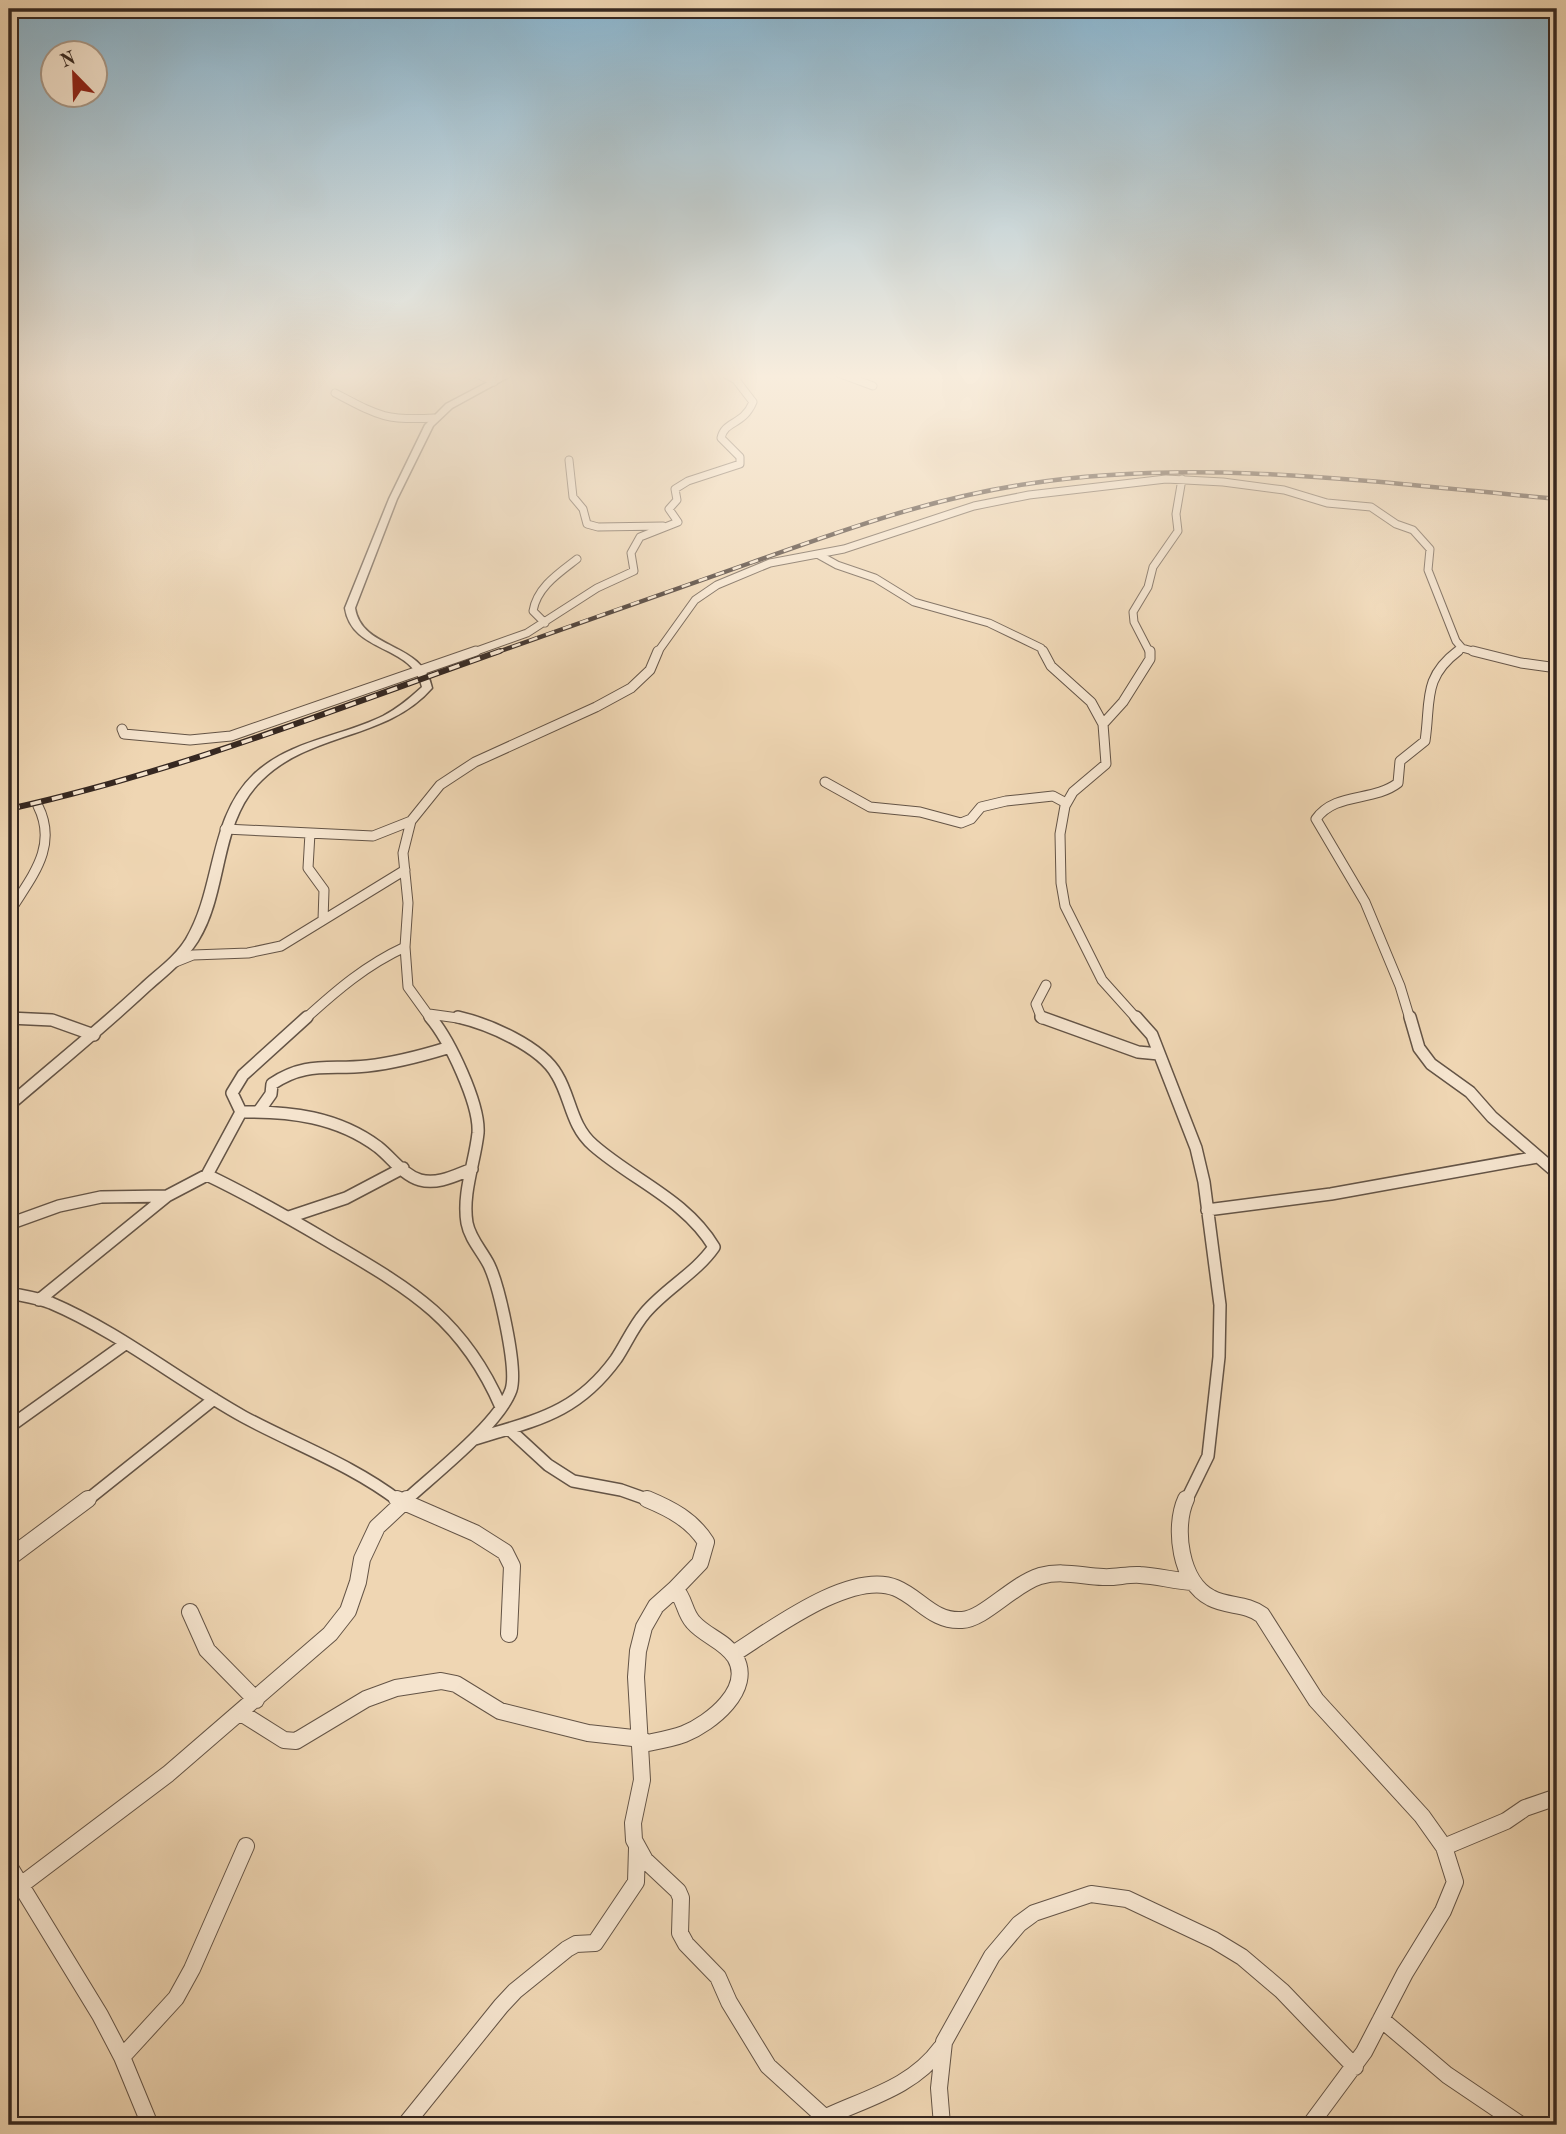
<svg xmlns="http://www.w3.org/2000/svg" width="1566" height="2134" font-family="'Old Standard TT',serif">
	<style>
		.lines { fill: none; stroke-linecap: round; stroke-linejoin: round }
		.minor-far3-casing { stroke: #645446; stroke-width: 9 }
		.minor-far2-casing { stroke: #645446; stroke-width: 11 }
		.minor-far1-casing { stroke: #645446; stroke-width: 14 }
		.minor-casing { stroke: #645446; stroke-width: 18 }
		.tertiary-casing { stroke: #645446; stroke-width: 3 }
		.minor-far3 { stroke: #f5e4ce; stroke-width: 7 }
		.minor-far2 { stroke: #f5e4ce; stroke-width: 9 }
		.minor-far1 { stroke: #f5e4ce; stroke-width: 11 }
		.minor { stroke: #f5e4ce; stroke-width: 16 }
		.tertiary { fill: #f5e4ce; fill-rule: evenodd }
		.rail-far1-casing { stroke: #362821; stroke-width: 4.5 }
		.rail-casing { stroke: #362821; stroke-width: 6 }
		.rail-far1 { stroke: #f5e4ce; stroke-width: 2.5; stroke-dasharray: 9; stroke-linecap: butt }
		.rail { stroke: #f5e4ce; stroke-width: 3.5; stroke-dasharray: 11; stroke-linecap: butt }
	</style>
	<rect width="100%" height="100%" fill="#efd6b3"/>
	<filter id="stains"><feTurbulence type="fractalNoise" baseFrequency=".00286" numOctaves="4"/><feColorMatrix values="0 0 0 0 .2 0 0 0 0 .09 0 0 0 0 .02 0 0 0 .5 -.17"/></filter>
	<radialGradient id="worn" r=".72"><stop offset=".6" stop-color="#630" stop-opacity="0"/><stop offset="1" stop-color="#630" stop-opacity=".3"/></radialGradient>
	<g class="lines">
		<defs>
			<path id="minor-far3" d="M475,373L494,382
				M838,373L873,386
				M335,393C377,415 385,421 434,418
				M569,460L573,497L583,509L587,524L598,527L663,526
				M819,555L837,565L875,578L914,602L989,623L1041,648L1044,653
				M545,623L533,611C537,587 559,573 577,559
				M471,653L527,633L597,588L634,571L631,553L640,537L678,522L669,509L677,500L675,489L688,481L740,464V457L721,438C725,420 743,426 753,402L736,380L723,373
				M657,653L695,600L717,585L770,563L844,549L974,506L1029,495L1166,479L1223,482L1284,490L1327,503L1371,507L1396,524L1413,530L1430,549L1428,570L1456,641L1462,648
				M1150,653L1134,622L1133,612L1148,587L1153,567L1178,531L1176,514L1182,479
				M1456,653L1462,648L1480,653"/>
			<path id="minor-far2" d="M1043,651L1051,666L1091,702L1103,724
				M1473,651L1521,663L1557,668
				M122,729L124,734L190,740L231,736L476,651
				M825,782L870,807L920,812L961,823L971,819L981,807L1006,801L1053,796L1066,803
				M225,829L373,836L411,821
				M310,833L308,868L324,890L323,920
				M9,913C30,878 59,848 38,806
				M173,963L193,955L248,953L281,946L405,870
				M429,1014L465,1019
				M9,1018L38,1019
				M305,1019C337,990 366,965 405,947
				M431,1019L408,987L405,947L408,903L403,853L411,821L440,785L475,762L596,707L631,688L650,670L658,651
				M1042,1019L1036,1004L1046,985
				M1137,1019L1102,980L1065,906L1061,883L1060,834L1065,806L1073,792L1106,764L1103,724L1123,702L1150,659V651
				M1410,1019L1400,986L1365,902L1316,819C1335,792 1373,802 1398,783L1400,761L1425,741C1431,702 1422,678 1458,651"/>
			<path id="minor-far1" d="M458,1017C488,1024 541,1046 557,1075C571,1098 571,1126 593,1145C634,1181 685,1199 714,1247C696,1273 665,1289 645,1313C633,1327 626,1344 616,1359C576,1414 536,1420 475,1439
				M1041,1017L1138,1052L1159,1054
				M1136,1017L1152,1035L1196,1148L1204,1182L1220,1305L1219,1357L1208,1456L1186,1501
				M1410,1017L1419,1048L1431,1064L1470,1092L1492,1117L1557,1173
				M9,1018L52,1020L94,1035
				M259,1111L271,1094L272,1084C306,1061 329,1070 367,1066C394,1063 421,1056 447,1048
				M241,1112C290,1111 338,1117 378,1147C392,1158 403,1175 420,1180C438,1185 456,1175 472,1169
				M207,1175C249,1195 289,1218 328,1241C408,1288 462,1317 501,1407
				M1207,1210L1331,1194L1537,1157
				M289,1217L346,1198L403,1168
				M9,1224L59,1206L101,1197L167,1196
				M9,1293C23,1296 38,1298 51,1303C119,1332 179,1381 244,1417C296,1445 352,1465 399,1501
				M39,1300L167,1196L207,1175L241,1112L232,1093L243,1075L307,1017
				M9,1427L125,1344
				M510,1430L548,1465L573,1481L621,1490L652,1501
				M86,1501L214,1399
				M405,1501C433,1475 499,1424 511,1390C518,1369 499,1286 489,1265C482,1251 470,1239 467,1223C462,1193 475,1162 478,1133C480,1104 449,1039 430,1017"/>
			<path id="minor" d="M397,1499L475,1533L505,1552L512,1566L509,1634
				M1186,1499C1173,1527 1180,1583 1211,1598C1228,1607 1246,1603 1262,1615L1316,1700L1422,1816L1444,1847L1455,1882L1443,1911L1405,1973L1364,2052L1310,2125
				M9,1558L88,1499
				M675,1589L656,1606L644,1627L638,1651L636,1677L642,1780L633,1823L634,1840L645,1860L678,1891L681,1898L680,1933L686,1944L718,1977L729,2002L768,2066L833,2125
				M190,1612L207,1650L256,1700
				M733,1654C770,1631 851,1569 896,1588C920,1598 933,1622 962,1620C984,1619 1012,1585 1040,1576C1062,1570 1081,1576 1103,1577C1115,1578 1128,1574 1140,1575C1158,1576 1175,1581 1193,1582
				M241,1713L284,1740L296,1741L366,1699L396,1688L441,1681L456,1684L500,1711L588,1733L642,1739
				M642,1744C656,1741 671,1739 684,1734C711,1723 754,1689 735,1657C725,1641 705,1636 693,1622C684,1612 685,1599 675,1589L700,1563L706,1542C692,1520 671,1509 647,1499
				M1444,1847L1506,1821L1525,1808L1557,1797
				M9,1866L100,2015L122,2057L150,2125
				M21,1885L168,1774L330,1634L348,1611L358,1582L362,1559L377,1527L407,1499
				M1381,2019L1447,2075L1521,2125
				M122,2057L176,1998L192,1969L246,1846
				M405,2125L501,2006L515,1991L567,1949L576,1944L595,1943L636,1882L637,1848
				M810,2125C856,2100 909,2092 941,2048
				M942,2125L939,2088L944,2042L992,1956L1019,1924L1034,1913L1091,1894L1127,1899L1214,1940L1242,1957L1282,1991L1355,2067"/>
			<path id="tertiary" d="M505,373H516L452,408L433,426L397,499L355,608C362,651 423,641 432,688C387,740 310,732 262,780C218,822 229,891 198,941C186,960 167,975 150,990C106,1031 60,1069 14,1108L9,1110V1098C53,1060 99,1023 141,984C156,970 175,957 186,939C217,887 208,818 254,774C291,740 340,737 383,716C398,708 410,698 422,687C413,644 352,654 345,608L389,499L425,425L446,404Z"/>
		</defs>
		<!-- minor-far3 casing -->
		<use href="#minor-far3" class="minor-far3-casing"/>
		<!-- minor-far2 casing -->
		<use href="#minor-far2" class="minor-far2-casing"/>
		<!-- minor-far1 casing -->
		<use href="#minor-far1" class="minor-far1-casing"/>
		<!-- minor casing -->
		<use href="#minor" class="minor-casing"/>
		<!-- tertiary casing -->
		<use href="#tertiary" class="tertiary-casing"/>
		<!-- minor-far3 -->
		<use href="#minor-far3" class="minor-far3"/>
		<!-- minor-far2 -->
		<use href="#minor-far2" class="minor-far2"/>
		<!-- minor-far1 -->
		<use href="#minor-far1" class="minor-far1"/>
		<!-- minor -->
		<use href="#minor" class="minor"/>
		<!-- tertiary -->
		<use href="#tertiary" class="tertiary"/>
		<defs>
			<path id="rail-far1" d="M495,653C581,622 667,592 753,562C843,530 932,498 1027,484C1201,457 1383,483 1557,499"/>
			<path id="rail" d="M9,809C177,772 338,708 500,651"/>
		</defs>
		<!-- rail-far1 casing -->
		<use href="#rail-far1" class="rail-far1-casing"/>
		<!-- rail casing -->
		<use href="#rail" class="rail-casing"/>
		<!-- rail-far1 -->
		<use href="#rail-far1" class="rail-far1"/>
		<!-- rail -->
		<use href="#rail" class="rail"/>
	</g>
	<!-- sky -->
	<linearGradient id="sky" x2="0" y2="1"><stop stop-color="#89b6d1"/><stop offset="0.56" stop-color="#f8eddd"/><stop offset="1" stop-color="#f8eddd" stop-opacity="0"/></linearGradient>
	<rect width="1566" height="672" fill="url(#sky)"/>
	<!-- margin -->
	<rect width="1566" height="2134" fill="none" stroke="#efd6b3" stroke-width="35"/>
	<rect x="10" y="10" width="1545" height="2113" fill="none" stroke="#362821" stroke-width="3.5"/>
	<rect x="18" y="18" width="1531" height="2099" fill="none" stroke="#362821" stroke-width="2"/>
	<!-- north arrow -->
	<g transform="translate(74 74) rotate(337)"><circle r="33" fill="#f5e4ce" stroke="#a99989" stroke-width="2"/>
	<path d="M0-5L12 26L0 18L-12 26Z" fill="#8f2418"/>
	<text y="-10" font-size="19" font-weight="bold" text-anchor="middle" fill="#362821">N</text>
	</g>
	<rect width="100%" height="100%" filter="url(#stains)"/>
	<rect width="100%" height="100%" fill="url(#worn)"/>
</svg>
